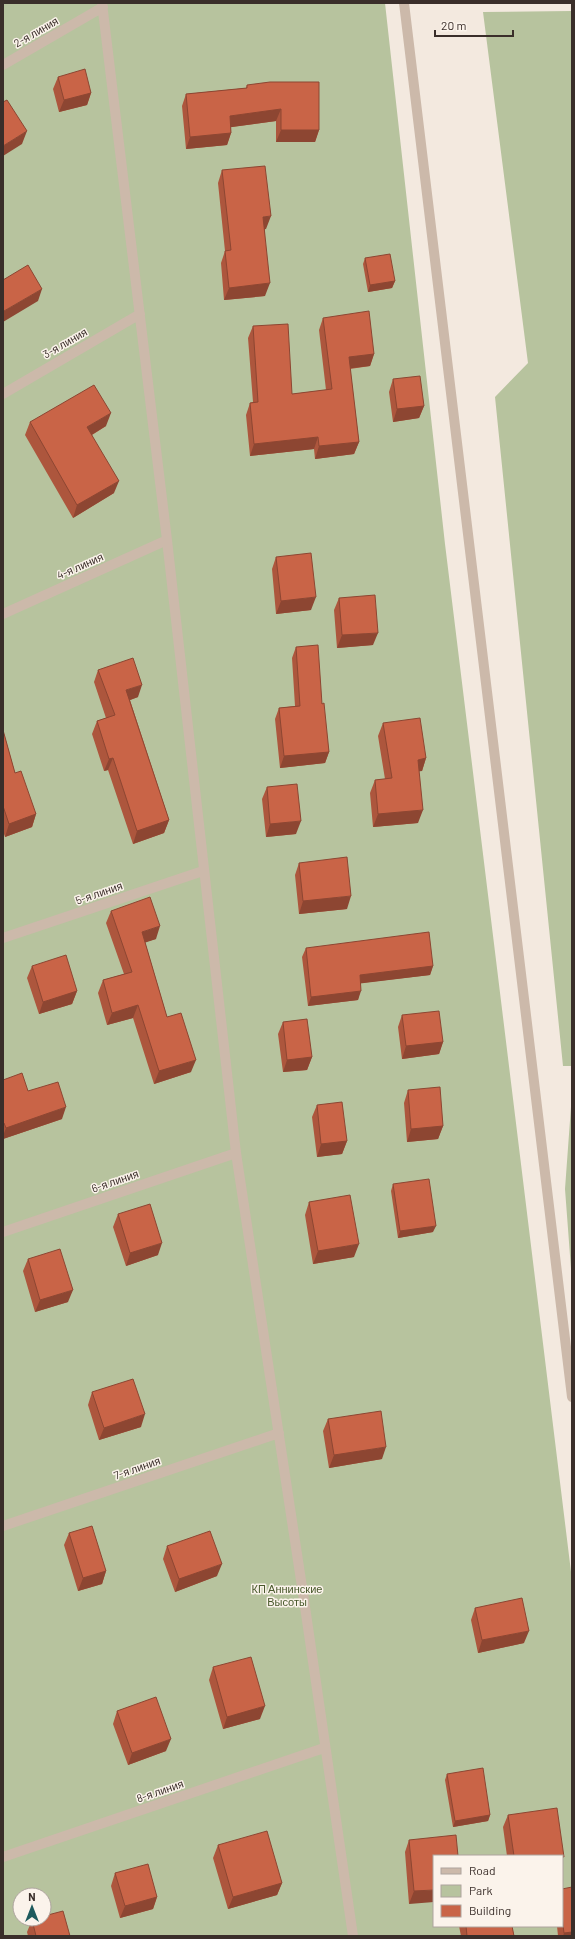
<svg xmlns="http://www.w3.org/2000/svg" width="575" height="1939" font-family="Barlow,sans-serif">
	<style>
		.green { fill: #b7c39e; fill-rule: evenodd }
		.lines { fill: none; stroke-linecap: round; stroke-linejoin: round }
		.minor { stroke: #ccb9aa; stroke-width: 10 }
		.wall { fill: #ad563d }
		.shaded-wall { fill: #8d4632 }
		.building { fill: #c96447; stroke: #8d4632 }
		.labels { text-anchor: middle; stroke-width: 3; stroke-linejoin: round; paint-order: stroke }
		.street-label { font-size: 11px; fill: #3a2e2a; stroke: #fbf3eb }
		.park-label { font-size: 11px; fill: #49592c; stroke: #fbf3eb }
	</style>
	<rect width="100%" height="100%" fill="#f3e9df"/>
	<!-- green -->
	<path class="green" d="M3,3H385L445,544L572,1580V1936H3ZM434,1856H562V1926H434ZM20,1895H44V1919H20Z
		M572,11V1066H563L495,397L528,363L483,12Z
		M572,1093V1282L565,1189Z"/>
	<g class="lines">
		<!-- minor -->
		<path class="minor" d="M102,3L167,540L236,1153L304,1600L353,1936
			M404,3L572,1397
			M3,65L103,7
			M3,394L140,314
			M3,614L167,540
			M3,938L203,871
			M3,1232L236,1153
			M3,1526L279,1433
			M3,1857L324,1748"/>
	</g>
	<!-- wall -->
	<path class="wall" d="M58,77L91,93L87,105L59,112L53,89Z
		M247,85L319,130L315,142H276V121L231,127V133L227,145L186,149L182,106L186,94L246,88Z
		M222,170L266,229H265V296L224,300L221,263L225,251L218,183Z
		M365,258L395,281L392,288L368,292L363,264Z
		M323,318L374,354L370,366L350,369L359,442L354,454L315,459L314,449L250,456L246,415L250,403L253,402L248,338L253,326L292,394L326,390L319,330Z
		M393,379L424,406L419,418L393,422L389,392Z
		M30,422L106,426L92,435L114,493L73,518L25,435Z
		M276,557L311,610L276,614L272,569Z
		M339,598L373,645L337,648L334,610Z
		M296,647L322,704L329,752L325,763L280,768L275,719L279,708L295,706L292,658Z
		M98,670L138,697L130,700L169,820L164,833L133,844L108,770L104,771L92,734L97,721L106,718L94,682Z
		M383,723L426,758L422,771H419L418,823L373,827L370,793L375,780L385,779L378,736Z
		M3,730L15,773L36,814L32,827L5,837L3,831Z
		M267,787L296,834L266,837L262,799Z
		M299,863L347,909L299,914L295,875Z
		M111,911L156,939L145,942L167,1017L191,1072L154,1084L133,1018L107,1025L98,993L103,980L124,974L106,923Z
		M306,948L433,966L430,975L361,983L358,1000L308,1006L302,957Z
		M32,966L77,991L72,1004L39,1014L27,978Z
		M402,1015L443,1042L439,1054L402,1059L398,1027Z
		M283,1022L312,1057L307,1070L283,1072L278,1034Z
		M3,1080L28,1091L62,1119L3,1139Z
		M408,1090L443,1126L438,1139L407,1142L404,1103Z
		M317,1105L347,1141L342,1154L317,1157L312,1117Z
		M393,1184L433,1232L398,1238L391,1191Z
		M309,1202L354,1257L313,1264L305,1215Z
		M118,1214L158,1255L126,1266L113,1227Z
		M28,1259L68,1302L35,1312L23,1271Z
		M92,1392L141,1427L99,1440L88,1405Z
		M328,1419L382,1459L329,1468L323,1431Z
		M69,1533L106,1571L102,1584L78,1591L64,1545Z
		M167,1546L217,1576L175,1592L163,1559Z
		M475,1608L524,1643L478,1653L471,1620Z
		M213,1667L260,1719L223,1729L209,1680Z
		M117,1711L166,1751L128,1765L113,1724Z
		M447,1774L490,1815L488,1821L453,1827L445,1780Z
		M508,1815L562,1856H507L503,1827Z
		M409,1840L458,1856L409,1904L405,1852Z
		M218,1845L282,1883L277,1895L228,1909L213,1858Z
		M115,1873L157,1897L153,1909L120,1918L111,1886Z
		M562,1889L572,1936H558L557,1926H562Z
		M32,1920L70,1936H28L27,1932Z
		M459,1926H512L514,1936H461Z"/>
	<!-- shaded-wall -->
	<path class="shaded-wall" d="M91,93L87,105L59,112L64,100Z
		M281,109L276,121L225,128L230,116Z
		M281,130H319L315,142H276Z
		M27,131L22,144L3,156V146Z
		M231,133L227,145L186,149L190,137Z
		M271,216L266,229L259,230L263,217Z
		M395,281L392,288L368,292L370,285Z
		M270,283L265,296L224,300L229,288Z
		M42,289L38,301L3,322V315L4,311Z
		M374,354L370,366L344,369L349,357Z
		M424,406L419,418L393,422L397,409Z
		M111,413L106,426L83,440L87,427Z
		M318,437L314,449L250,456L254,444Z
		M359,442L354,454L315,459L319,446Z
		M119,481L114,493L73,518L77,505Z
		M316,597L311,610L276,614L281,601Z
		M378,633L373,645L337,648L342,635Z
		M142,685L138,697L122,703L126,690Z
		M329,752L325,763L280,768L284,756Z
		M113,758L108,770L104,771L109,759Z
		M426,758L422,771L414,772L418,760Z
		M423,810L418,823L373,827L378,814Z
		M36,814L32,827L5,837L9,824Z
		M169,820L164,833L133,844L137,831Z
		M301,821L296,834L266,837L270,824Z
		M351,896L347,909L299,914L303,901Z
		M160,926L156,939L138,945L142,932Z
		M433,966L430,975L356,984L360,975Z
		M77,991L72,1004L39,1014L43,1002Z
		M361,991L358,1000L308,1006L311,997Z
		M138,1005L133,1018L107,1025L112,1013Z
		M443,1042L439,1054L402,1059L406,1046Z
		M312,1057L307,1070L283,1072L287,1060Z
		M196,1060L191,1072L154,1084L159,1071Z
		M66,1107L62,1119L3,1139V1136L6,1128Z
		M443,1126L438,1139L407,1142L411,1129Z
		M347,1141L342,1154L317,1157L321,1144Z
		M436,1226L433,1232L398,1238L400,1231Z
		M162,1243L158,1255L126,1266L130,1253Z
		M359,1244L354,1257L313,1264L318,1251Z
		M73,1290L68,1302L35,1312L40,1300Z
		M145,1414L141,1427L99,1440L104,1428Z
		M386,1447L382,1459L329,1468L334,1455Z
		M222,1564L217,1576L175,1592L179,1579Z
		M106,1571L102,1584L78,1591L83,1578Z
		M529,1631L524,1643L478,1653L482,1640Z
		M265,1706L260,1719L223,1729L227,1717Z
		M171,1739L166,1751L128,1765L132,1753Z
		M490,1815L488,1821L453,1827L455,1821Z
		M282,1883L277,1895L228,1909L233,1897Z
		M434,1890V1902L409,1904L414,1891Z
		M157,1897L153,1909L120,1918L125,1906Z
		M572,1932V1936H563L564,1933Z"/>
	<!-- building -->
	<path class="building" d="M85,69L91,93L64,100L58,77Z
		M270,82H319V130H281V109L230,116L231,133L190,137L186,94L247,88V85Z
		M7,100L27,131L3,146V102Z
		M265,166L271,216L263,217L270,283L229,288L225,251L231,250L222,170Z
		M390,254L395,281L370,285L365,258Z
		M28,265L42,289L4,311L3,309V280Z
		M369,311L374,354L349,357L359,442L319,446L318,437L254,444L250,403L258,402L253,326L288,324L292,394L332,389L323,318Z
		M420,376L424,406L397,409L393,379Z
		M94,385L111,413L87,427L119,481L77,505L30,422Z
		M311,553L316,597L281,601L276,557Z
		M375,595L378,633L342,635L339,598Z
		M318,645L322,704L324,703L329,752L284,756L279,708L300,706L296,647Z
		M133,658L142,685L126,690L169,820L137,831L113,758L109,759L97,721L115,715L98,670Z
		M420,718L426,758L418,760L423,810L378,814L375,780L392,778L383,723Z
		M3,730L15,773L21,771L36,814L9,824L3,806Z
		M297,784L301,821L270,824L267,787Z
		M347,857L351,896L303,901L299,863Z
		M150,897L160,926L142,932L167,1017L181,1013L196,1060L159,1071L138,1005L112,1013L103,980L132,972L111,911Z
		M429,932L433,966L360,975L361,991L311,997L306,948Z
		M66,955L77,991L43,1002L32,966Z
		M439,1011L443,1042L406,1046L402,1015Z
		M307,1019L312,1057L287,1060L283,1022Z
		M22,1073L28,1091L58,1082L66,1107L6,1128L4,1123H3V1080Z
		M440,1087L443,1126L411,1129L408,1090Z
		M342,1102L347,1141L321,1144L317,1105Z
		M429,1179L436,1226L400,1231L393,1184Z
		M350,1195L359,1244L318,1251L309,1202Z
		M150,1204L162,1243L130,1253L118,1214Z
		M60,1249L73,1290L40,1300L28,1259Z
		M133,1379L145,1414L104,1428L92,1392Z
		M381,1411L386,1447L334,1455L328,1419Z
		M92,1526L106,1571L83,1578L69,1533Z
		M210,1531L222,1564L179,1579L167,1546Z
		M522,1598L529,1631L482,1640L475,1608Z
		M251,1657L265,1706L227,1717L213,1667Z
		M156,1697L171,1739L132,1753L117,1711Z
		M483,1768L490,1815L455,1821L447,1774Z
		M557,1808L564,1857H562V1856H514L508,1815Z
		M267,1831L282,1883L233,1897L218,1845Z
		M456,1835L458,1856H434V1890L414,1891L409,1840Z
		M148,1864L157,1897L125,1906L115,1873Z
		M572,1887V1932L564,1933L562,1917V1889Z
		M63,1911L70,1936H36L32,1920L34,1919H44V1916Z
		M466,1926H512L514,1936H467Z"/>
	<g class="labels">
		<!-- street labels -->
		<g class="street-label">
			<text transform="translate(36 32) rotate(-30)" y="4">2-я линия</text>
			<text transform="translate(65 343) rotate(-30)" y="4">3-я линия</text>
			<text transform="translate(80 566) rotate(-24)" y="4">4-я линия</text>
			<text transform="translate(99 893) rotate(-19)" y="4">5-я линия</text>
			<text transform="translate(115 1181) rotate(-19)" y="4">6-я линия</text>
			<text transform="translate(137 1468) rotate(-19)" y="4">7-я линия</text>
			<text transform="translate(160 1791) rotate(-19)" y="4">8-я линия</text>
		</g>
		<!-- park labels -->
		<g class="park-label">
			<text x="287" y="1593">КП Аннинские<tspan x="287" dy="13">Высоты</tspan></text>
		</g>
	</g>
	<!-- border -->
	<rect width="575" height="1939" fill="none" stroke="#3a2e2a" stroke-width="8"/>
	<!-- legend -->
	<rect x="433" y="1855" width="130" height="72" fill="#fbf3eb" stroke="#aea49e"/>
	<rect x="441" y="1868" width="20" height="6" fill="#ccb9aa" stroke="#aea49e"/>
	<text x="469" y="1875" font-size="12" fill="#3a2e2a">Road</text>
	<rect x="441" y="1885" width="20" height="12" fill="#b7c39e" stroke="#aea49e"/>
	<text x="469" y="1895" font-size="12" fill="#3a2e2a">Park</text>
	<rect x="441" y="1905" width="20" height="12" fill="#c96447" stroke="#aea49e"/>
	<text x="469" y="1915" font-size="12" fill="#3a2e2a">Building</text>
	<!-- north arrow -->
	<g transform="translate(32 1907)"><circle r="19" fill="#fbf3eb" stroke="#aea49e"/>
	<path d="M0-3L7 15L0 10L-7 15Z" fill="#1e5a5d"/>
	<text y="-6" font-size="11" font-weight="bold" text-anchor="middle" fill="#3a2e2a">N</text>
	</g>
	<!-- scale -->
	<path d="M435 30v6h78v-6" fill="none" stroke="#3a2e2a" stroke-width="2"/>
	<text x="441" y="30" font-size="12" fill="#3a2e2a" stroke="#fbf3eb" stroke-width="3" paint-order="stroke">20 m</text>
</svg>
